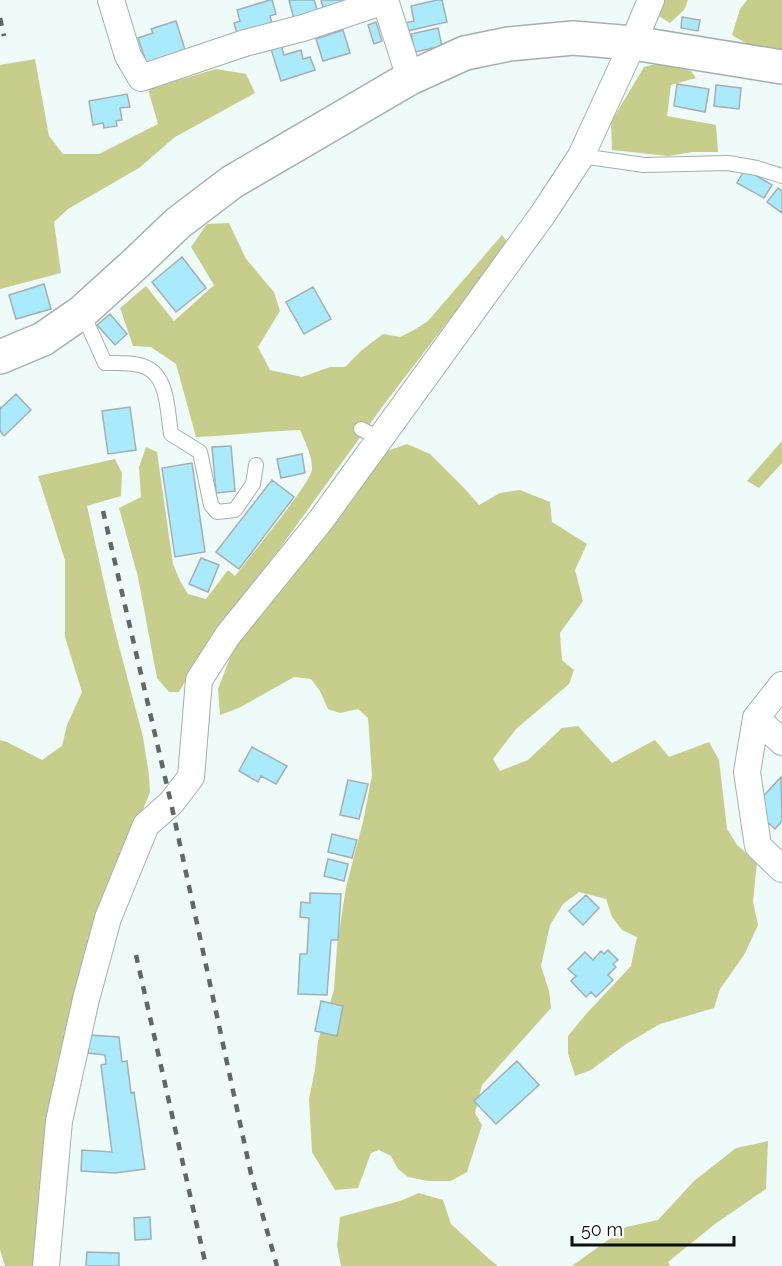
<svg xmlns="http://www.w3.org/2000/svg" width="782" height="1266" font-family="Raleway,sans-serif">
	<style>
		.forest { fill: #c7ce8c }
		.building { fill: #a9ebfc; stroke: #a5afb2; stroke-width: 1.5 }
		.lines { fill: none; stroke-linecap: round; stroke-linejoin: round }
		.lane-casing { stroke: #a5b0ae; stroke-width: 16 }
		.street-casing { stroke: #a5b0ae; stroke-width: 28 }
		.secondary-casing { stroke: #a5b0ae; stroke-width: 36 }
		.lane { stroke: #fff; stroke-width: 14 }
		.street { stroke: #fff; stroke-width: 26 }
		.secondary { stroke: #fff; stroke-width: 33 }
		.rail { stroke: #606765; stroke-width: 4.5; stroke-dasharray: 8 8; stroke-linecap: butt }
	</style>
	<rect width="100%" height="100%" fill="#effbf8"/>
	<!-- forest -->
	<path class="forest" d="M663,0H688L684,10L670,23L657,15Z
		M747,0H782V50L749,45L732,35L740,9Z
		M35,59L49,136L63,154H99L158,124L148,89L216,69L246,74L255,93L175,137L139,168L68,209L54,222L61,273L0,289V65Z
		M659,63L691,71L696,78L671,85L667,116L716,125L718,152H693L668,156L612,150L611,122L644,67Z
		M229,223L246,259L274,292L280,311L258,347L270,370L302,377L330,367H345L362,350L383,334L400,337L414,330L428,321L502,235L508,243L385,403L280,548L211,636L179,692H169L157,678L138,577L119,508L141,497L139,467L146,447L157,452L173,564L180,581L188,594L206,599L228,570L235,576C247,560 310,484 312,470C313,458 305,441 300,430C265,431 231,436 196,437L176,364L151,347L133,346L120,308L146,286L174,321L214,285L191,247L207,224Z
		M782,441V463L759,488L747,481Z
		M407,444L430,454L465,489L479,505L500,493L520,490L550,502L552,522L587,544L575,570L583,601L560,633L562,660L574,670L569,684L516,729L493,759L500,771L528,760L562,728L578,726L612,763L655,740L669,757L709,742L719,760L727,829L737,845L757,862L753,902L758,925L744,955L720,989L714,1008L660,1024L626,1044L591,1070L575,1076L568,1053V1036L587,1013L631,966L637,937L622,930L612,917L606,899L579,892L563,904L550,925L541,966L549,991L551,1008L482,1085L475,1113L482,1125L467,1172L451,1181H428L408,1177L398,1169L391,1156L379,1150L371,1153L358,1188L335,1190L312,1152L309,1099L315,1070L318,1041L334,990L337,946L346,887L363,822L372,775L368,718L358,709L340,713L328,709L320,691L311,679L294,677L239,708L220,715L218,689L238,637L261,615L320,541L381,453Z
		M115,459L122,473L121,496L87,506L114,627L143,737L149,775L150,792L138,822L40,1266H5L0,1250V740L7,742L42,760L62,746L67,725L82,692L65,637V560L38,476Z
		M768,1141L766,1189L715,1224L668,1262L670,1266H572L626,1227L658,1220L694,1181L736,1148Z
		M419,1193L443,1200L451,1224L489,1259L498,1266H341L337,1246L340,1217L400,1201Z"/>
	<!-- building -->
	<path class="building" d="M270,0H272L276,14L270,16L273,27L238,37L234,23L240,21L237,10Z
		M289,0H314L318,12L294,19Z
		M321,0H353L324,11Z
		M437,0H442L447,22L407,31L405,23L414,21L411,6Z
		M682,17L700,20L698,31L681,28Z
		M176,21L186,53L147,65L138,38L153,33L151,29Z
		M376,22L382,41L374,44L368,25Z
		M438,28L442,46L415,52L411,34Z
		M343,30L350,53L323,61L316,39Z
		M281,45L284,55L301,50L303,59L310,57L315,70L281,81L271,49Z
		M677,84L709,89L705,112L674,106Z
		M716,85L741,88L739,109L714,106Z
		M127,94L130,107L120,108L122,120L116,121L117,126L104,128L103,123L93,125L89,101Z
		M745,169L772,185L764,198L737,183Z
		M778,188L782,191V213L767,202Z
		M182,257L206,288L176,312L152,282Z
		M44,284L51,309L16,319L9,295Z
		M313,287L331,319L304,334L286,302Z
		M110,314L127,334L115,345L97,325Z
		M16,394L31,410L4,436L0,431V407L1,408Z
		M130,407L136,450L108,454L102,411Z
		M231,446L235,491L216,493L212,447Z
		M302,454L305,473L281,478L277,459Z
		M192,463L205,552L175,557L162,468Z
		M272,480L294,497L239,569L216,552Z
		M201,558L219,565L208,592L189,584Z
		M252,747L287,766L276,784L261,776L258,782L239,771Z
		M781,777L782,821L775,829L760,815L766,810L758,802Z
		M348,780L368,784L359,819L340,815Z
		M332,834L357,840L352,858L328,852Z
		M328,859L348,864L344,881L324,876Z
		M310,893L341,894L338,940H331L327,995L298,994L300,954H307L309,918L300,917L301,902L310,903Z
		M586,895L599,908L583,925L569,911Z
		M608,950L618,960L613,964L616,967L608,975L613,980L596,997L591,992L586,997L571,981L576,976L568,969L585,952L593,960L601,951L604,954Z
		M321,1001L343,1006L337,1036L315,1031Z
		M90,1035L119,1037L122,1062L127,1061L131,1093L134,1092L145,1169L115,1173L81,1171L82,1150L112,1152L101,1065L106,1064L105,1055L88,1053Z
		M517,1061L539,1085L496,1124L474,1101Z
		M150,1217L151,1239L135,1240L134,1218Z
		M87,1252L119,1253V1266H86Z"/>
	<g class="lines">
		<defs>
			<path id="lane" d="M581,156L644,165L728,163L757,168L782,176
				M82,312L105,363C116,363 128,362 139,365C169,371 167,410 171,434L200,452L211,505L217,512L235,510L253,484L256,465
				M361,429L380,438"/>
			<path id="street" d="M111,0L128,56L141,78L245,43L303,28L385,1
				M385,0L410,78
				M782,685L756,718L747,772L758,846L782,869
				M756,718L782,742
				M46,1266L59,1121L86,999L108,918L146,825L171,803L191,777L199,680L228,635L321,520L543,214L581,156L633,43L651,0"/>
			<path id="secondary" d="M0,357L43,339L82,312L135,264L178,223L232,182L410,78L465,53L509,44L573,38L633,43L782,67"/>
		</defs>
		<!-- lane casing -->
		<use href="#lane" class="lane-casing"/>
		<!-- street casing -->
		<use href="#street" class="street-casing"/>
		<!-- secondary casing -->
		<use href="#secondary" class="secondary-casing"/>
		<!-- lane -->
		<use href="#lane" class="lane"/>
		<!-- street -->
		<use href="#street" class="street"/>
		<!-- secondary -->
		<use href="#secondary" class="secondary"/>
		<!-- rail -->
		<path class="rail" d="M0,18L4,36
			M103,511L171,803L251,1174L277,1266
			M136,955L206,1266"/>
	</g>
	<!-- scale -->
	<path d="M572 1236v9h162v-9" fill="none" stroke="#0b0f0e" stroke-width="3"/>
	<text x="581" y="1236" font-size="18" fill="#0b0f0e" stroke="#ffffff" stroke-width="4.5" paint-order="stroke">50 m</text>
</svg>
